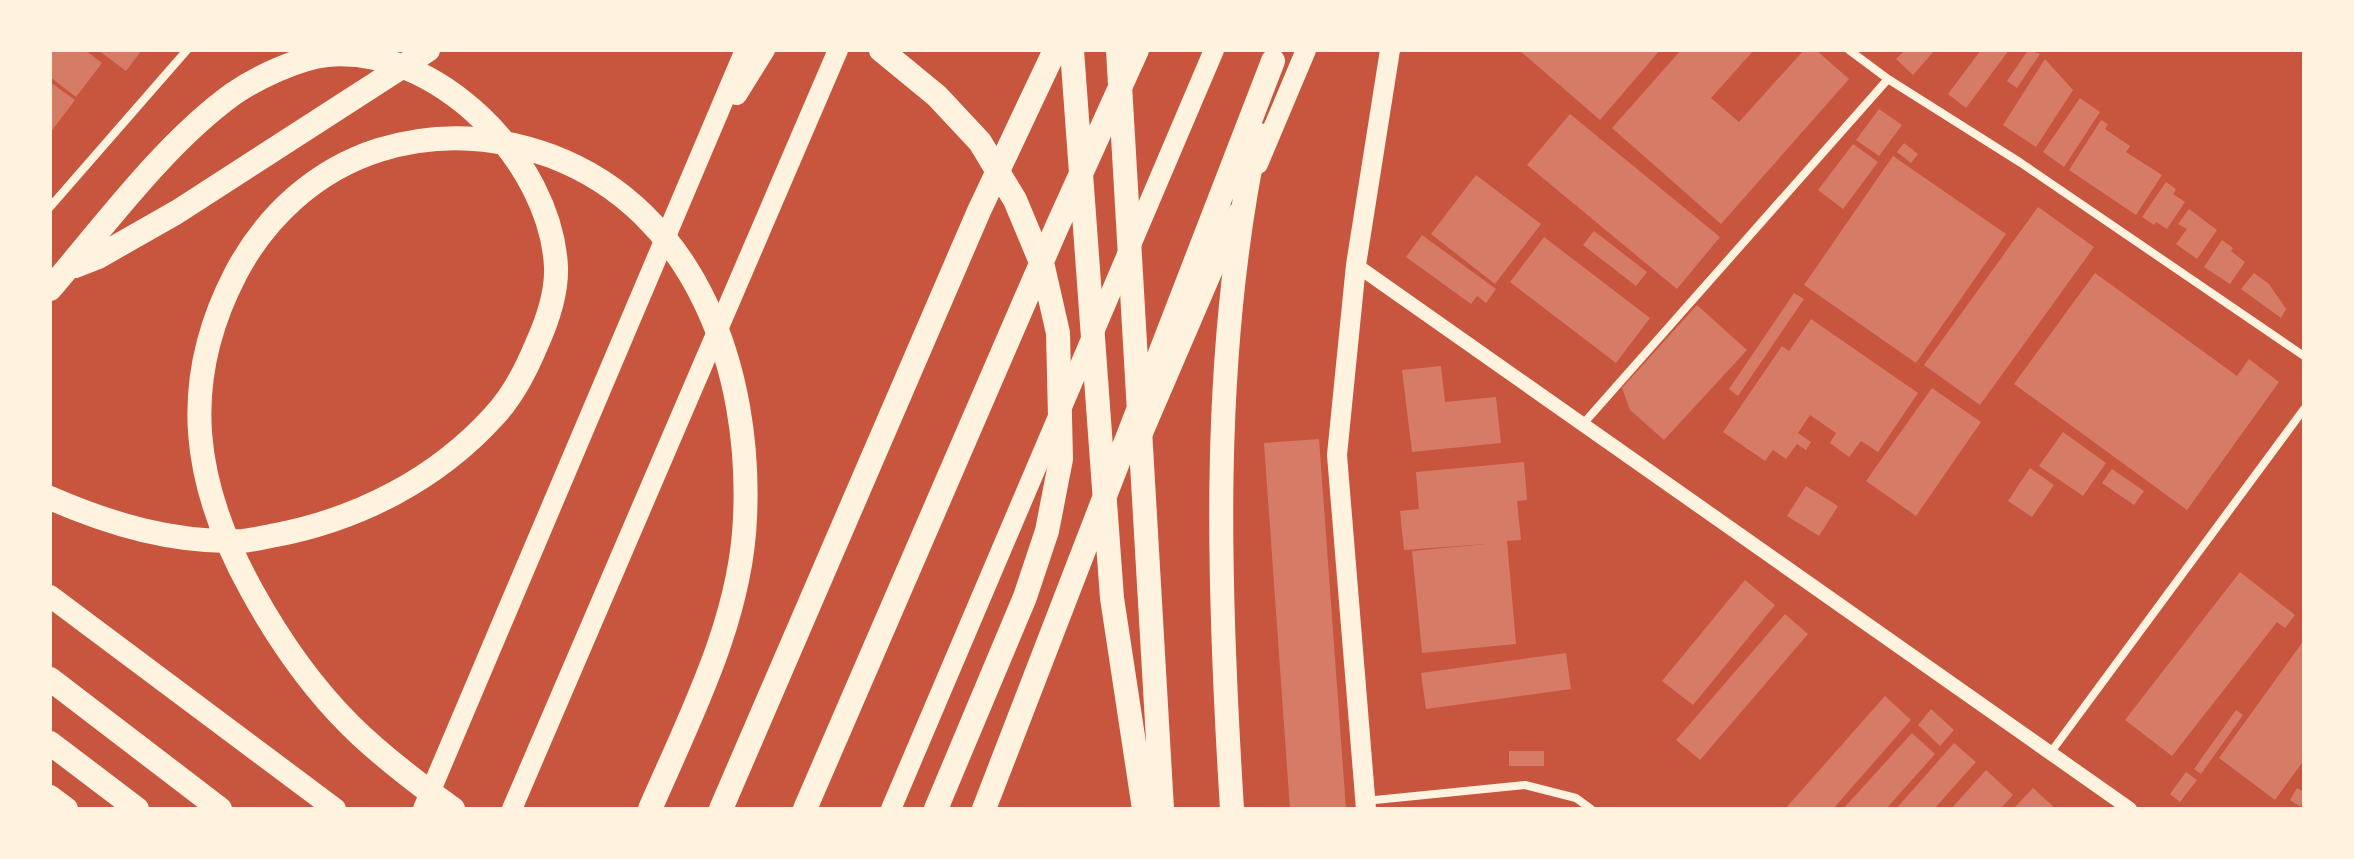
<svg xmlns="http://www.w3.org/2000/svg" width="2354" height="859" font-family="Inter,sans-serif">
	<style>
		.building { fill: #d67c66 }
		.lines { fill: none; stroke-linecap: round; stroke-linejoin: round }
		.minor { stroke: #fff3e0; stroke-width: 8 }
		.tertiary { stroke: #fff3e0; stroke-width: 14 }
		.primary { stroke: #fff3e0; stroke-width: 20 }
		.trunk { stroke: #fff3e0; stroke-width: 22 }
		.motorway { stroke: #fff3e0; stroke-width: 24 }
	</style>
	<rect width="100%" height="100%" fill="#c8553d"/>
	<!-- building -->
	<path class="building" d="M50,50H85L102,63L76,97L50,77Z
		M98,50H142L126,71Z
		M1519,50H1660L1600,120Z
		M1681,50H1754L1711,98L1739,122L1804,50H1816L1849,79L1721,224L1612,128Z
		M1905,50H1935L1913,75L1896,59Z
		M1981,50H2009L1966,108L1948,94Z
		M2028,50L2040,54L2017,88L2007,81Z
		M2045,59L2073,90L2036,147L2003,125Z
		M50,82L75,100L50,133Z
		M2080,98L2100,112L2064,167L2043,152Z
		M1879,109L1902,125L1879,156L1856,140Z
		M1570,114L1720,237L1677,289L1527,165Z
		M2101,120L2108,124L2105,129L2130,146L2126,152L2162,175L2136,215L2069,170Z
		M1904,143L1918,154L1911,163L1897,152Z
		M1853,144L1878,162L1843,209L1818,190Z
		M1893,156L2006,234L1916,363L1804,285Z
		M1476,175L1541,224L1495,284L1431,234Z
		M2166,182L2176,189L2173,194L2185,202L2167,229L2156,222L2154,225L2142,217Z
		M2038,207L2094,247L1980,405L1924,365Z
		M2189,209L2217,230L2197,259L2176,244L2187,229L2178,224Z
		M1594,231L1647,272L1636,286L1583,245Z
		M1422,235L1496,289L1486,303L1477,296L1471,304L1406,257Z
		M1544,237L1650,318L1616,363L1510,282Z
		M2222,240L2233,248L2231,251L2245,262L2230,284L2204,267Z
		M2095,273L2237,376L2249,359L2279,382L2187,510L2014,384Z
		M2254,273L2269,284L2286,309L2281,318L2241,289Z
		M1794,293L1804,299L1738,396L1729,389Z
		M1697,305L1747,350L1664,440L1630,410L1622,388Z
		M1811,319L1918,393L1878,452L1861,441L1849,457L1830,443L1836,433L1810,415L1798,433L1811,442L1806,450L1797,444L1786,459L1773,450L1765,461L1723,432L1782,346L1789,351Z
		M1441,366L1445,402L1496,397L1501,443L1412,452L1402,370Z
		M1932,388L1981,422L1916,516L1866,481Z
		M2063,432L2106,463L2083,496L2039,466Z
		M1319,439L1346,809H1290L1264,443Z
		M1524,462L1527,500L1517,501L1521,540L1507,541L1516,644L1422,653L1412,551L1486,544L1404,550L1400,511L1419,509L1416,472Z
		M2030,468L2054,485L2032,517L2008,501Z
		M2112,469L2144,491L2134,505L2102,483Z
		M1806,486L1838,506L1819,536L1787,516Z
		M2240,572L2295,615L2285,628L2277,622L2172,756L2125,720Z
		M1745,580L1775,605L1693,705L1662,681Z
		M1785,614L1808,634L1700,760L1676,740Z
		M2304,640V760L2275,800L2219,758Z
		M1566,653L1571,689L1426,709L1421,673Z
		M1885,696L1911,720L1833,809H1785Z
		M1931,709L1954,730L1940,746L1918,725Z
		M2236,710L2243,715L2201,774L2194,769Z
		M1912,733L1935,754L1886,809H1843Z
		M1954,743L1976,762L1934,809H1896Z
		M1509,751H1544V766H1509Z
		M1986,770L2013,795L2000,809H1951Z
		M2186,772L2197,780L2180,802L2170,794Z
		M2033,788L2056,809H2013Z
		M2297,788L2304,792L2301,807L2290,800Z"/>
	<g class="lines">
		<!-- minor -->
		<path class="minor" d="M1849,50L1888,79L2021,163L2304,356
			M50,207L187,50
			M1583,424L1888,79
			M2051,752L2304,409
			M1365,801L1525,785L1576,798L1591,809"/>
		<!-- tertiary -->
		<path class="tertiary" d="M1356,265L2130,809"/>
		<!-- primary -->
		<path class="primary" d="M737,95L765,50
			M1258,164L1306,50
			M1140,440L1238,212
			M423,809L745,50
			M512,809L838,50
			M891,809L1214,50
			M1366,809L1337,455L1356,265L1390,50"/>
		<!-- trunk -->
		<path class="trunk" d="M50,596L335,809"/>
		<!-- motorway -->
		<path class="motorway" d="M881,50L937,96L980,142L1015,200L1043,267L1058,333L1061,459L1047,531L1025,597L936,809
			M1072,50L1112,598L1144,809
			M1118,50L1162,809
			M75,266L98,257L177,212L428,50
			M50,289C105,225 165,143 233,94C256,78 298,58 327,55C437,45 551,161 556,267C557,293 547,322 536,346C526,370 512,397 494,416C437,479 359,519 276,535C265,537 253,540 242,541C174,543 112,525 50,498
			M50,679L220,809
			M50,743L137,809
			M50,797L66,809
			M453,809C417,783 381,756 350,725C311,686 279,640 252,591C193,485 178,384 236,273C266,216 316,170 379,150C437,132 494,135 551,156C697,211 752,372 745,518C741,620 690,717 650,809
			M721,809L979,211L1055,50
			M805,809L1056,229L1137,50
			M984,809L1273,61
			M1232,809C1218,585 1210,355 1257,134"/>
	</g>
	<!-- border -->
	<rect width="2354" height="859" fill="none" stroke="#fff3e0" stroke-width="104"/>
</svg>
